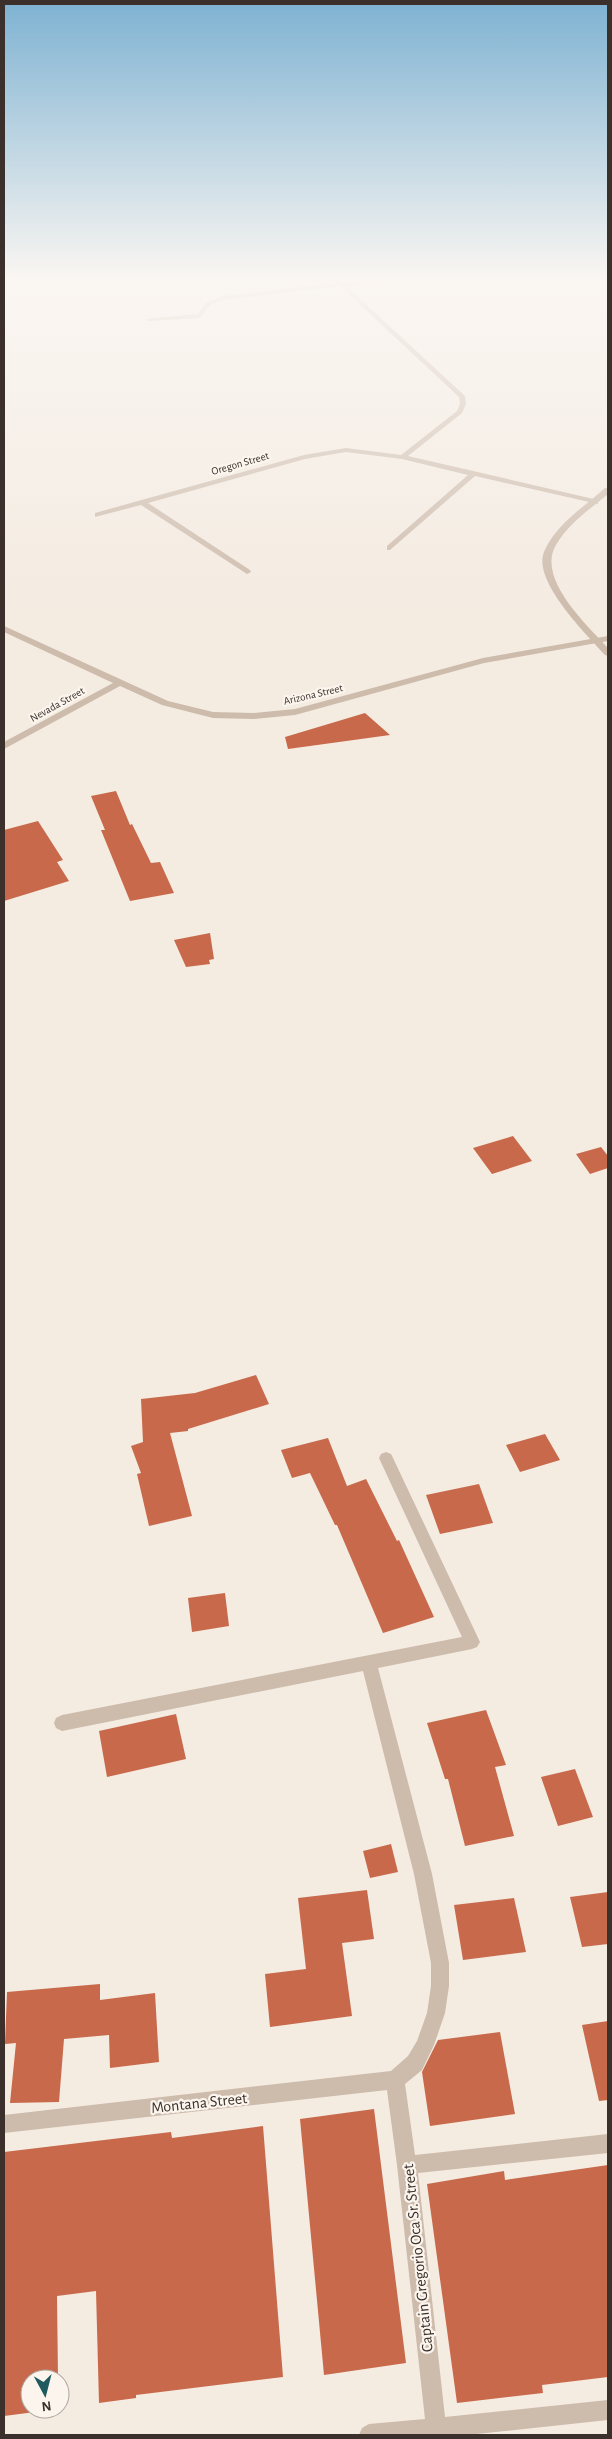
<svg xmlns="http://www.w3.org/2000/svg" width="612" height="2439" font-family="'Alegreya Sans',sans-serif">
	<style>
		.building { fill: #c8694b }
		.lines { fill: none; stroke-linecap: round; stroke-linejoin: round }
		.minor { fill: #cdbbac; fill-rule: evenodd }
		.tertiary { fill: #cdbbac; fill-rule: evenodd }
		.labels { text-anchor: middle; stroke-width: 4.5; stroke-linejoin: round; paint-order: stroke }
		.far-street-label { font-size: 11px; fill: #3b302b; stroke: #fbf5ee }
		.near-street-label { font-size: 16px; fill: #3b302b; stroke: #fbf5ee }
	</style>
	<rect width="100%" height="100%" fill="#f4ebe1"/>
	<!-- building -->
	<path class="building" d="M365,713L390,735L288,749L285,737Z
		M116,791L130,825L132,824L151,863L160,862L174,893L130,901L101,830H105L91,796Z
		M38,821L63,860L57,862L69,881L4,901V830Z
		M210,933L214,959L209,960L210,964L186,967L174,940Z
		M513,1136L532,1161L492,1174L473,1148Z
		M601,1147L608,1156V1168L590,1174L576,1154Z
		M256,1375L269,1404L188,1429V1431L170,1433L192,1516L149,1526L137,1474L141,1473L131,1446L143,1442L141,1399L195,1393Z
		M545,1434L560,1460L520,1472L506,1445Z
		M328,1438L347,1486L366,1479L397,1541L399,1540L434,1617L383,1633L337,1525H335L310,1473L292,1478L281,1450Z
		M479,1484L493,1523L440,1534L426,1495Z
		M225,1593L229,1626L192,1632L188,1598Z
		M486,1710L506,1765L495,1767L514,1836L465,1846L448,1779H445L427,1723Z
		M176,1714L186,1759L107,1777L99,1731Z
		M575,1769L593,1817L558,1826L541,1777Z
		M391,1844L398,1872L370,1878L363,1851Z
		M367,1890L374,1939L342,1943L352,2016L270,2027L265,1974L306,1969L298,1898Z
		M608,1892V1944L582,1947L570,1897Z
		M514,1898L526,1952L463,1960L454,1905Z
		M100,1984V2000L155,1993L159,2062L110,2068L109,2035L64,2039L59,2102L10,2103L16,2043L5,2044L7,1992Z
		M608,2021V2100L599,2101L582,2025Z
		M500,2032L515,2114L430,2126L422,2072L438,2040Z
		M374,2109L406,2363L324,2375L300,2119Z
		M263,2126L283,2377L136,2395V2398L99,2403L96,2291L57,2296L58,2379H30V2409H58L4,2416V2152L171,2132L172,2138Z
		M608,2165V2377L542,2385L543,2393L457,2403L427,2184L504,2171L505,2180Z"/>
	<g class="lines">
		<!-- minor -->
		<path class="minor" d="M329,276H335L343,283L390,277L475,276L472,278L390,281L346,286L465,396L466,404L462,413L408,456L598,500V504L475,476L390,550H387V546L468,475L402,459L346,452L305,459L148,503L250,570L251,572L247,574L141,505L95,517V513L304,455L346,448L401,455L457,411L460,404L459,397L340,286L224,300L210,305L200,318L149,321L146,319L198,314L206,303L223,296L336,283Z
			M4,626L168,701L213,712L253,713L295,709L483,658L608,636V641L484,663L295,715L253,719L213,718L162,705L120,686L4,749V742L113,683L4,632Z
			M386,1452L391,1454L393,1458L480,1642L477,1647L472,1649L378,1668L432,1874L449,1963V1986L445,2013L434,2045L422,2070L405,2084L415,2155L608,2134V2153L418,2173L445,2417L608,2400V2420L467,2435H359L362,2428L369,2424L425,2419L397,2165L387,2090L4,2133V2115L391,2071L408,2056L417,2041L427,2013L431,1986V1963L414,1874L363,1671L62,1731L56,1728L54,1723L56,1718L62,1715L462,1637L379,1458L381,1454Z"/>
		<!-- tertiary -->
		<path class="tertiary" d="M605,488H608V494C590,509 568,524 556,545C536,578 587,625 608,648V656L605,655C587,635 532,581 544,552C555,525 584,507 605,488Z"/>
	</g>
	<!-- sky -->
	<linearGradient id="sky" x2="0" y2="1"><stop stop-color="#7eb2d2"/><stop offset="0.45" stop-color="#faf6f2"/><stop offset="1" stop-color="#faf6f2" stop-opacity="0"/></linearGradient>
	<rect width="612" height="617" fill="url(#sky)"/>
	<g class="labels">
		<!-- far-street labels -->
		<g class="far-street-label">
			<text transform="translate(240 463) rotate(-16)" y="4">Oregon Street</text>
			<text transform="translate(313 694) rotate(-13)" y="4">Arizona Street</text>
			<text transform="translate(57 704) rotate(-29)" y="4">Nevada Street</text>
		</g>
		<!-- near-street labels -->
		<g class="near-street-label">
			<text transform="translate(199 2102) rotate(-6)" y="6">Montana Street</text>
			<text transform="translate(417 2258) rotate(-96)" y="6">Captain Gregorio Oca Sr. Street</text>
		</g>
	</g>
	<!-- border -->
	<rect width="612" height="2439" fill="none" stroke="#3b302b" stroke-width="10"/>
	<!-- north arrow -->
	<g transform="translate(45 2394) rotate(173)"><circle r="24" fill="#fbf5ee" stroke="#aea6a0"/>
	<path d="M0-4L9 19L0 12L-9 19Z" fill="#1f5a5e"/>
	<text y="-8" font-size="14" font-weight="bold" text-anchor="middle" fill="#3b302b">N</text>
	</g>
</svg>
